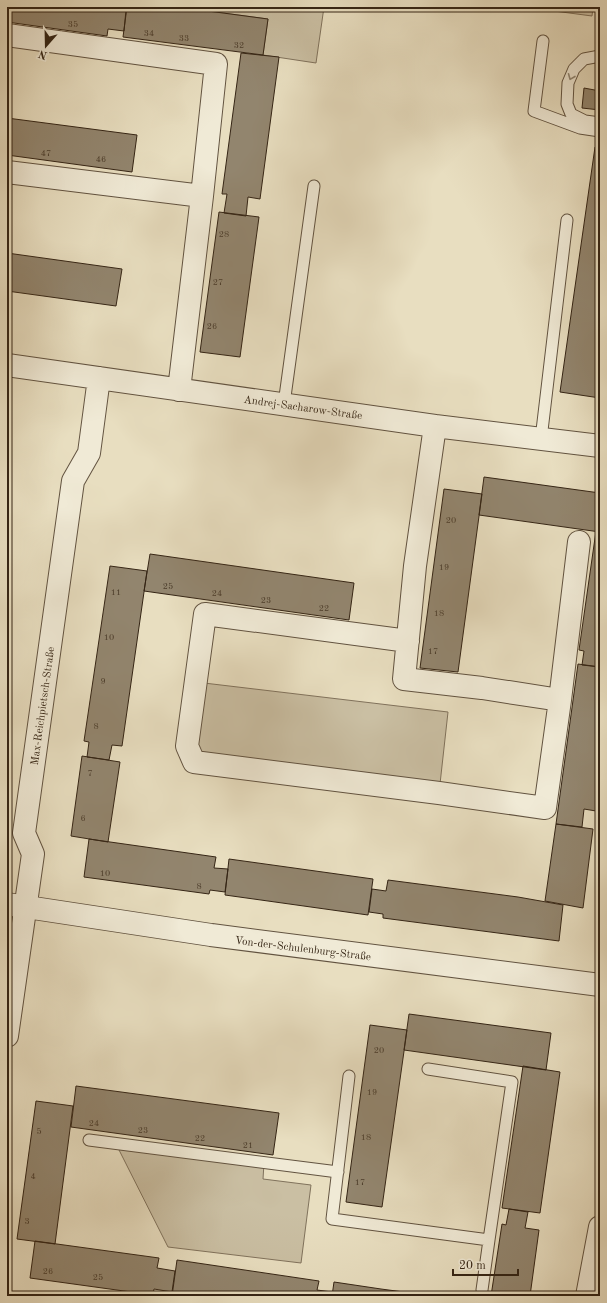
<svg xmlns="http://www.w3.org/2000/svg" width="607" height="1303" font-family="'Old Standard TT',serif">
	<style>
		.green { fill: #cabfa3; stroke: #80725c }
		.building { fill: #92856e; stroke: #352515 }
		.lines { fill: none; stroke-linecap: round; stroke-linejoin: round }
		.lane-casing { stroke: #625340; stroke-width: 13 }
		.street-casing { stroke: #625340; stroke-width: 24 }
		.lane { stroke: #f0ead6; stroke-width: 11 }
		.street { stroke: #f0ead6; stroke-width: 22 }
		.oneway { stroke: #928876 }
		.labels { text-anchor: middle; stroke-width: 4; stroke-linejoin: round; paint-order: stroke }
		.number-label { font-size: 9px; fill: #4c3d2b }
		.street-label { font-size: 11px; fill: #352515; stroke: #f0ead6 }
	</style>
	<rect width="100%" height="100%" fill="#e8dec0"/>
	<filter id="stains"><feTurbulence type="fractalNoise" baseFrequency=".005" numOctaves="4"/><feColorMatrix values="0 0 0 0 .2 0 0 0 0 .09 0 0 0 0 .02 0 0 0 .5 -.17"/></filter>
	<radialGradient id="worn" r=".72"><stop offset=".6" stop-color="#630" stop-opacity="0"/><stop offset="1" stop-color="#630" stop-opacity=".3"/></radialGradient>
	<!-- green -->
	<path class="green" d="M178,7H324L316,63L263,55L268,19Z
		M524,7H593L592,16Z
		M204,683L448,712L439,793L194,762Z
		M116,1144L264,1163L263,1179L311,1185L301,1263L168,1247Z"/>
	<!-- building -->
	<path class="building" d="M7,7H111V9L126,10L124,31L108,29L107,36L7,22Z
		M127,7H178L268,19L263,55L123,37Z
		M241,53L279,57L260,199L248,197L246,216L224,213L227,194H222Z
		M584,88L600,91V110L582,108Z
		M7,118L137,135L132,172L7,155Z
		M595,147H600V398L560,392Z
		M219,212L259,217L240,357L200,352Z
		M7,253L122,269L116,306L7,291Z
		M484,477L600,493V532L479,515Z
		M444,489L482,494L458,672L420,668Z
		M596,531L600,532V667L582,665L584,651L579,650Z
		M150,554L354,583L349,620L144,591Z
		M110,566L147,571L122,746L112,745L109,760L87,757L89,742L84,741Z
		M578,664L600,667V780L596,811L584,809L582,827L556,824Z
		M82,756L120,762L108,842L71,836Z
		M556,824L593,829L583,908L545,901Z
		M89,839L216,857L214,868L228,869L225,892L210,890L209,894L84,877Z
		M229,859L373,879L368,915L225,895Z
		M388,880L518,897L563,905L559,941L383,918V914L369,912L372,889L386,891Z
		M409,1014L551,1033L546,1070L404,1050Z
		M370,1025L407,1030L382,1207L346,1202Z
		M523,1066L560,1072L540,1213L502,1208Z
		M76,1086L279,1113L273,1155L71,1127Z
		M36,1101L73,1106L55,1244L17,1239Z
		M509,1209L528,1212L525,1228L539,1230L530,1296H491L502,1224L506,1225Z
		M35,1241L159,1258L157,1268L175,1271L172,1292L154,1289L153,1295L30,1278Z
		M177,1260L319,1281L317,1290L332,1292V1296H172Z
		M334,1282L381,1289L434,1296H332Z"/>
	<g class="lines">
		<defs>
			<path id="lane" d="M543,41L534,111L580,128L600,131
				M600,56L584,59L574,69L568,83L567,104L571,114L585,121L600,123
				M284,404L314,186
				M541,439L567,220
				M349,1076L332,1219L489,1240L512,1082L428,1069
				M89,1140L338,1172
				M482,1290L489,1240"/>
			<path id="street" d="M7,35L216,64L202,196L179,390
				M7,172L202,196
				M7,365L435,426L600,446
				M408,641L205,614L187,746L194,762L439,793L545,808L560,700L482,688L404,679L415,566L435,426
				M560,700L579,542
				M7,904L211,935L600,985
				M7,1036L33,854L24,833L73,481L89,453L99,378
				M587,1296L600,1227"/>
		</defs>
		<!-- lane casing -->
		<use href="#lane" class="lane-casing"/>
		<!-- street casing -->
		<use href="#street" class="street-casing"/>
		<!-- lane -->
		<use href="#lane" class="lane"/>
		<!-- street -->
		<use href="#street" class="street"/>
	</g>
	<!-- one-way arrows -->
	<defs><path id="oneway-chevron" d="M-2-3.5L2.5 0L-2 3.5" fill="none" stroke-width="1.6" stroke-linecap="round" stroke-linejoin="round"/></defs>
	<use class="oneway" href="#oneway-chevron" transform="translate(571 77) rotate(112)"/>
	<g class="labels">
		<!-- number labels -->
		<g class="number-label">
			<text x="73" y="27">35</text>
			<text x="149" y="36">34</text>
			<text x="184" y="41">33</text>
			<text x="239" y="48">32</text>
			<text x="46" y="156">47</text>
			<text x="101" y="162">46</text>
			<text x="224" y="237">28</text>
			<text x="218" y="285">27</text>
			<text x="212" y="329">26</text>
			<text x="451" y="523">20</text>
			<text x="444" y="570">19</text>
			<text x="168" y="589">25</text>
			<text x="116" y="595">11</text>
			<text x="217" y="596">24</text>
			<text x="266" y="603">23</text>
			<text x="324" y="611">22</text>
			<text x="439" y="616">18</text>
			<text x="109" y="640">10</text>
			<text x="433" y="654">17</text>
			<text x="103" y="684">9</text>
			<text x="96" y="729">8</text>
			<text x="90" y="776">7</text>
			<text x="83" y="821">6</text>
			<text x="105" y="876">10</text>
			<text x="199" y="889">8</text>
			<text x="379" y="1053">20</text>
			<text x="372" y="1095">19</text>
			<text x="94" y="1126">24</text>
			<text x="143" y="1133">23</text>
			<text x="39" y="1134">5</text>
			<text x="366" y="1140">18</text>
			<text x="200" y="1141">22</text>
			<text x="248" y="1148">21</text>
			<text x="33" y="1179">4</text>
			<text x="360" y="1185">17</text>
			<text x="27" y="1224">3</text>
			<text x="48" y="1274">26</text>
			<text x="98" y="1280">25</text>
		</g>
		<!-- street labels -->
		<g class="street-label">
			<text transform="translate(303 407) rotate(8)" y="4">Andrej-Sacharow-Straße</text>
			<text transform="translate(42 706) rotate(-82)" y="4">Max-Reichpietsch-Straße</text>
			<text transform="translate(303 948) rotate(7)" y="4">Von-der-Schulenburg-Straße</text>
		</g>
	</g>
	<!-- margin -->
	<rect width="607" height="1303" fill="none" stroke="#e8dec0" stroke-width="24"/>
	<rect x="8" y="8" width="591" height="1287" fill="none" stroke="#352515" stroke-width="2"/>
	<rect x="12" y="12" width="583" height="1279" fill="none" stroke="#352515"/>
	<!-- north arrow -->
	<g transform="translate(46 46) rotate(200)" stroke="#f0ead6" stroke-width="3" paint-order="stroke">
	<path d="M0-3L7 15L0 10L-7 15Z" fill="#352515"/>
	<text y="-6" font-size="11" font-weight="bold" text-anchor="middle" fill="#352515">N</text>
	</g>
	<!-- scale -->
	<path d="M453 1269v6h65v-6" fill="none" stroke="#352515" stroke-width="2"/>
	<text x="459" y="1269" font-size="12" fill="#352515" stroke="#f0ead6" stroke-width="3" paint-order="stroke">20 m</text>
	<rect width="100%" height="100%" filter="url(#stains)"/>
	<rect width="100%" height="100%" fill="url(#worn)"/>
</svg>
